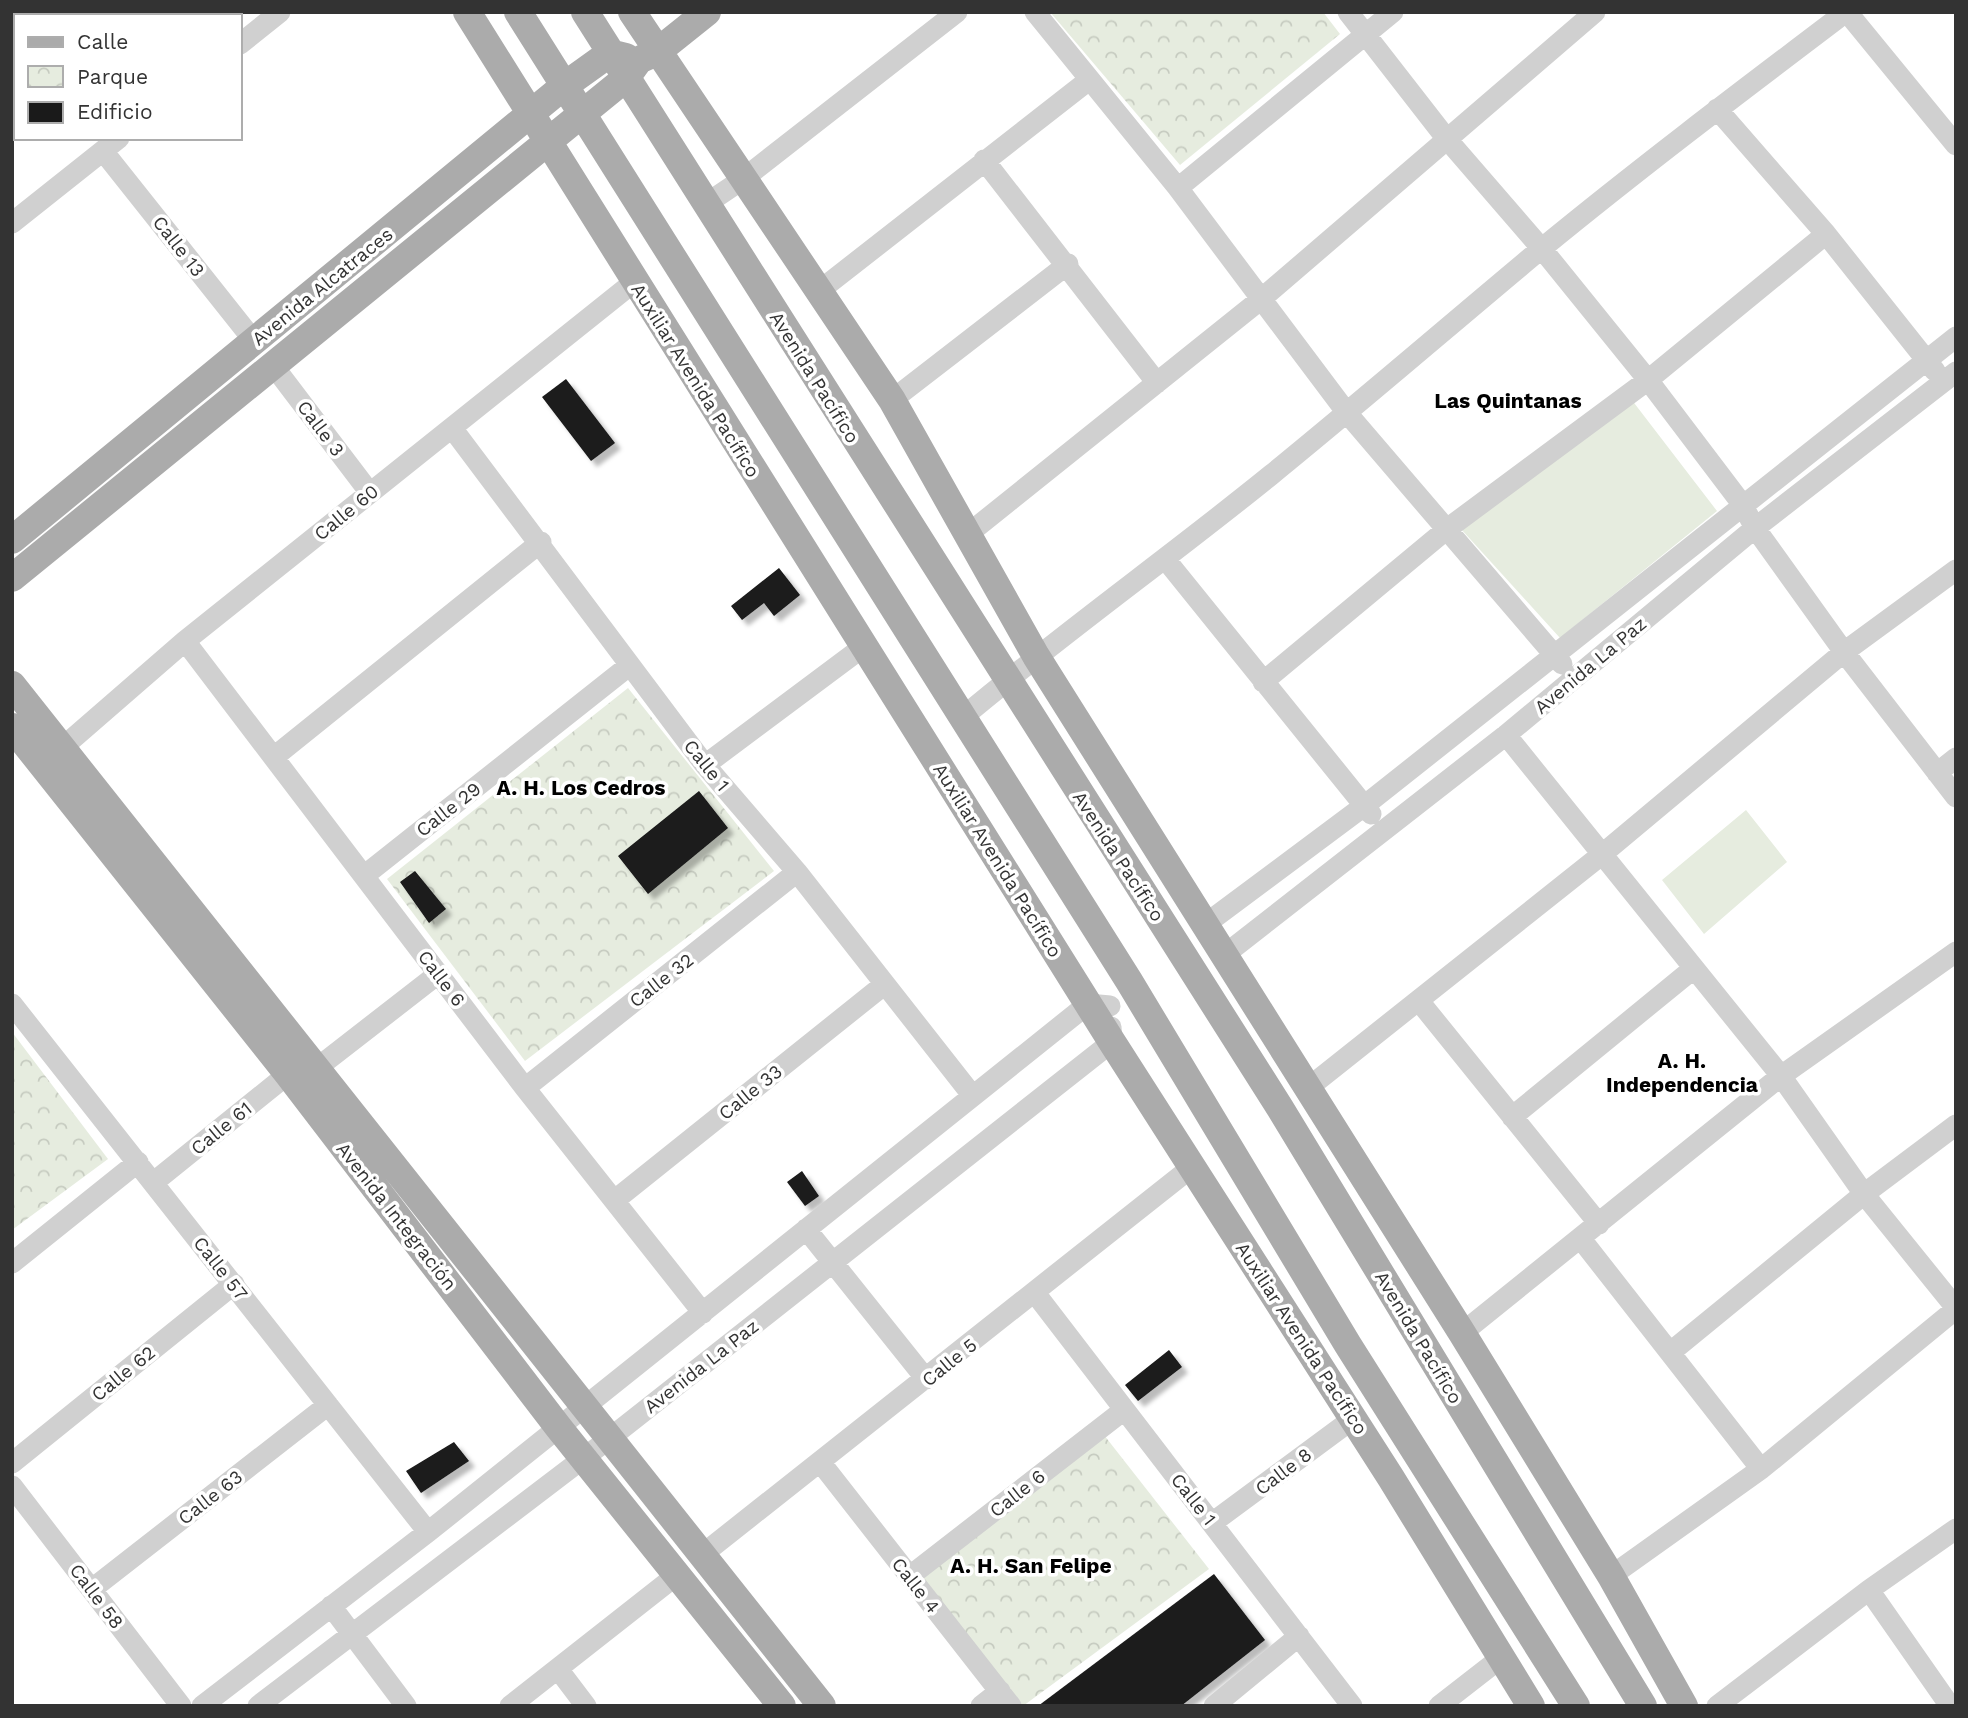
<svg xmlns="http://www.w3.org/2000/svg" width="1968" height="1718" font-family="'Work Sans',sans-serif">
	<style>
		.green { fill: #e6ecdf }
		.park { fill: url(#park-crowns) }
		.building { fill: #1a1a1a; filter: url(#shadow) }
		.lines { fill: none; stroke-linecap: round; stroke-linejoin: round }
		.minor { stroke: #d0d0d0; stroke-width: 21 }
		.major { stroke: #ababab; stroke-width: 28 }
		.labels { text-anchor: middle; stroke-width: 7; stroke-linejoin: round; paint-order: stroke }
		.street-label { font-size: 19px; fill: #333; stroke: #fff }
		.neighbourhood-label { font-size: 21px; font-weight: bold; fill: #000; stroke: #fff }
	</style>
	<defs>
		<pattern id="park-crowns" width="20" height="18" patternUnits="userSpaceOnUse" patternTransform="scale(1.75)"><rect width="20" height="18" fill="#e6ecdf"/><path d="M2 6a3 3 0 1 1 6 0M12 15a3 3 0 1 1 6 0" fill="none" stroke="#c6cbc0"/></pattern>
		<filter id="shadow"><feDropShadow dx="6" dy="6" stdDeviation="2" flood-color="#0004"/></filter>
	</defs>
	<rect width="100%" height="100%" fill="#fff"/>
	<!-- green -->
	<path class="green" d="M1628,395L1717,511L1560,638L1461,529Z
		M1746,810L1787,862L1704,934L1662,880Z"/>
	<!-- park -->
	<path class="park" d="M1050,12H1323L1340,34L1180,165Z
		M628,688L774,871L525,1061L387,879Z
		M12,1032L108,1159L12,1230Z
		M1104,1435L1209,1569L1023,1706L922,1578Z"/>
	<!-- building -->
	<path class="building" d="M566,379L615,443L591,461L542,397Z
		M779,568L800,595L774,616L764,603L742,620L731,606Z
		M699,791L728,828L648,894L618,856Z
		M415,871L446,909L429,923L400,882Z
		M802,1171L819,1196L805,1206L787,1182Z
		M1169,1350L1182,1367L1138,1401L1125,1385Z
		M454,1442L469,1461L421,1493L406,1471Z
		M1214,1574L1265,1640L1181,1706H1038Z"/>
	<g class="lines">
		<!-- minor -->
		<path class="minor" d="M1035,12L1178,188L1347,413L1562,664
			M1348,12L1446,138L1542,249L1648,380L1742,504L1755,528L1844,652L1956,797
			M1847,12L1956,145
			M19,16L24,12
			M240,44L280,12
			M1717,109L1826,234L1935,371
			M103,151L254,341
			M984,160L1157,383
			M1178,188L1393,12
			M706,204L743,179L957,12
			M12,223L119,138
			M819,291L1089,80
			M272,364L370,493
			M892,400L1068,264
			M452,428L705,765L797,872L972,1095
			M968,534L1260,300L1595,12
			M1166,560L1371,814
			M185,641L525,1088L703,1313
			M1263,682L1447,529L1648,380L1826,234
			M963,717C1063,633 1170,557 1271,475C1362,401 1451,324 1541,249C1641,167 1743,90 1846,12
			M1506,735L1781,1076L1864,1194L1956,1308
			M63,747L185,641L634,282
			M274,757L541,542
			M705,765L863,647
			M1937,773L1956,758
			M365,875L630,665
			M1203,926L1364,806L1956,337
			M1223,956L1506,735L1755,528L1956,372
			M1419,1001L1599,1224
			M12,1004L428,1532
			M317,1068L438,974
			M525,1088L797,872
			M1308,1088L1600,856L1844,652L1956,570
			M1512,1117L1693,969
			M154,1182L288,1074
			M615,1200L885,984
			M806,1229L926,1379
			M1581,1239L1761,1469
			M12,1263L138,1162
			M1035,1293L1352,1706
			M1462,1333L1781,1076L1956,952
			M1672,1351L1864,1194L1956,1125
			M12,1463L234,1284
			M821,1463L1011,1706
			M12,1486L181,1706
			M1212,1523L1354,1418
			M703,1554L1192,1167
			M910,1576L1124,1410
			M1611,1576L1761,1469L1956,1309
			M92,1589L328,1405
			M1869,1590L1950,1706
			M331,1606L406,1706
			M558,1669L586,1706
			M202,1706L428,1532L1088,1004L1110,1006
			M258,1706L610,1438L1112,1042L1111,1027
			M510,1706L678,1574
			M981,1706L1000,1691
			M1214,1706L1299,1636
			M1439,1706L1502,1657
			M1717,1706L1869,1590L1956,1529"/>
		<!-- major -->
		<path class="major" d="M467,12L1112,1042L1391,1478L1531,1706
			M518,12L1129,981L1348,1345L1576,1706
			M585,12L1280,1108L1643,1706
			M632,12L892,400L1036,656L1462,1333L1611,1576L1684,1706
			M12,540L564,86L610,53L626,57
			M12,578L626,78L639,60L657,52L707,12
			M12,685L822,1706
			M12,727L288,1074L559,1428L782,1706"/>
	</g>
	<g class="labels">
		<!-- street labels -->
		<g class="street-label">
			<text transform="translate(179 246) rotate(52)" y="7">Calle 13</text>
			<text transform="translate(322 286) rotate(-39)" y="7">Avenida Alcatraces</text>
			<text transform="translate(815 377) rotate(58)" y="7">Avenida Pacífico</text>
			<text transform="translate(696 380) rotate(58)" y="7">Auxiliar Avenida Pacífico</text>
			<text transform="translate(321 428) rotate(53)" y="7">Calle 3</text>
			<text transform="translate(346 512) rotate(-39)" y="7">Calle 60</text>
			<text transform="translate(1590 665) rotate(-40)" y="7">Avenida La Paz</text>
			<text transform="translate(707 765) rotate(51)" y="7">Calle 1</text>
			<text transform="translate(448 809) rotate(-38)" y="7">Calle 29</text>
			<text transform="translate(1119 856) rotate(57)" y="7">Avenida Pacífico</text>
			<text transform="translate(998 860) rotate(58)" y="7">Auxiliar Avenida Pacífico</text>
			<text transform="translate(442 978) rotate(53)" y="7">Calle 6</text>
			<text transform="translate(661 980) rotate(-38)" y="7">Calle 32</text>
			<text transform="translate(750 1092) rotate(-39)" y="7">Calle 33</text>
			<text transform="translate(221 1128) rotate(-39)" y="7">Calle 61</text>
			<text transform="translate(397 1216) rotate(52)" y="7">Avenida Integración</text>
			<text transform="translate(221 1268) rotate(52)" y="7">Calle 57</text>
			<text transform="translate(1419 1337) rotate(59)" y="7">Avenida Pacífico</text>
			<text transform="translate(1302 1338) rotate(57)" y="7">Auxiliar Avenida Pacífico</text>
			<text transform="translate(949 1362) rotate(-39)" y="7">Calle 5</text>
			<text transform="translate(701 1366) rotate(-38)" y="7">Avenida La Paz</text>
			<text transform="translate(123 1373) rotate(-39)" y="7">Calle 62</text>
			<text transform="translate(1283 1471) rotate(-37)" y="7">Calle 8</text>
			<text transform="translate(1017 1493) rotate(-38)" y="7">Calle 6</text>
			<text transform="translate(210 1497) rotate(-38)" y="7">Calle 63</text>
			<text transform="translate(1194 1499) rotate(52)" y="7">Calle 1</text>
			<text transform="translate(916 1585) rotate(52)" y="7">Calle 4</text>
			<text transform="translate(97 1596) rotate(53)" y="7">Calle 58</text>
		</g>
		<!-- neighbourhood labels -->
		<g class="neighbourhood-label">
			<text x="1508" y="408">Las Quintanas</text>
			<text x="581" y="795">A. H. Los Cedros</text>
			<text x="1682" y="1068">A. H.<tspan x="1682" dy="24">Independencia</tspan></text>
			<text x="1031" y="1573">A. H. San Felipe</text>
		</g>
	</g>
	<!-- border -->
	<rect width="1968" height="1718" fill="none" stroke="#333333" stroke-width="28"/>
	<!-- legend -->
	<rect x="14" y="14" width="228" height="126" fill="#ffffff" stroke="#adadad" stroke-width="2"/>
	<rect x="28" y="37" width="35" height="10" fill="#ababab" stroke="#adadad" stroke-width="2"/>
	<text x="77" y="49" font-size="21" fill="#333333">Calle</text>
	<rect x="28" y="66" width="35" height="21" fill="url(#park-crowns)" stroke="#adadad" stroke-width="2"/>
	<text x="77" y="84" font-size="21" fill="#333333">Parque</text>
	<rect x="28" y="102" width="35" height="21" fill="#1a1a1a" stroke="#adadad" stroke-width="2"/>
	<text x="77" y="119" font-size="21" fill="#333333">Edificio</text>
</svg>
